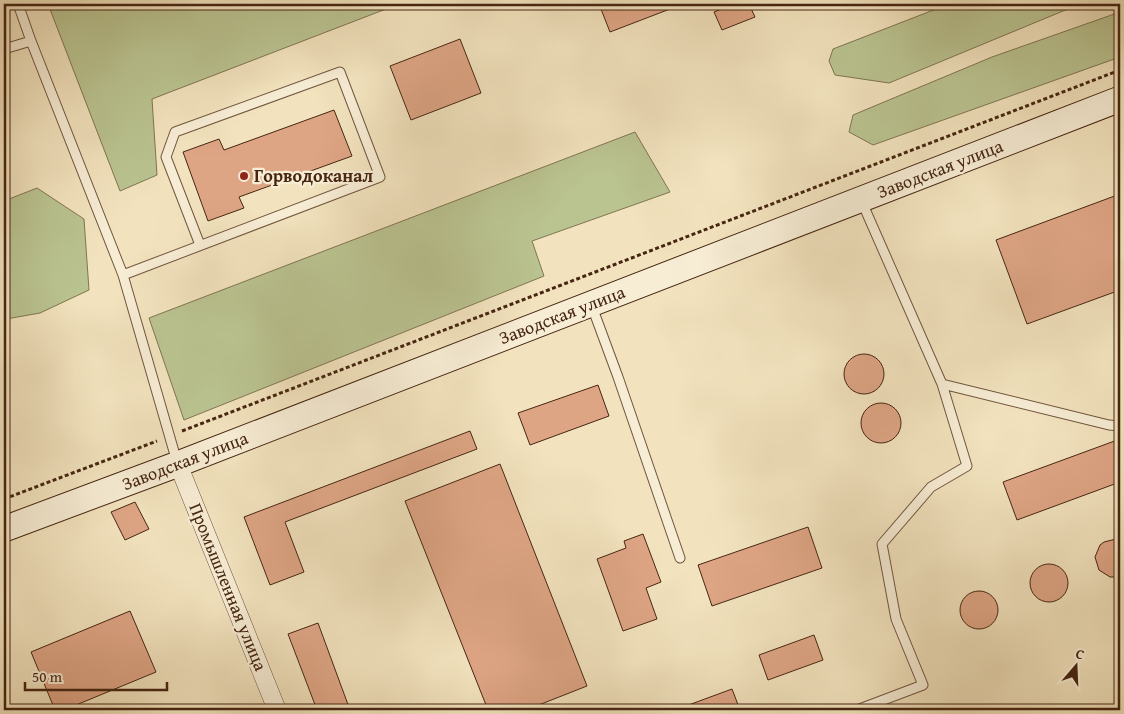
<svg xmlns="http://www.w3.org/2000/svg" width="1124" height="714" font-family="'Gentium Book Plus',serif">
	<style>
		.green { fill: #bac491; stroke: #807552 }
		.building { fill: #dea585; stroke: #462612 }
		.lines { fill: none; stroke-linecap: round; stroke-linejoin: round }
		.lane-casing { stroke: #71553d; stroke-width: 11 }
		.street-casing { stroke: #71553d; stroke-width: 19 }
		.secondary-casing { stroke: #462612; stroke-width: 27 }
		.path { stroke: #462612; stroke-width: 3; stroke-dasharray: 4 2.5; stroke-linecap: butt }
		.lane { stroke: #f7edd5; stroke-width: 9 }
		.street { stroke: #f7edd5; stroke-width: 18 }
		.secondary { stroke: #f7edd5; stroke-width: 25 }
		.rail-casing { stroke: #462612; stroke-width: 5.5 }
		.rail { stroke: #f7edd5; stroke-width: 4; stroke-dasharray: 11; stroke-linecap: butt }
		.poi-dot { fill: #8f2418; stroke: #f7edd5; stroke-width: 2 }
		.labels { text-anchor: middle; stroke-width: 4.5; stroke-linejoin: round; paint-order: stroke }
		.street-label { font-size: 18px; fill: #462612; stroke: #f7edd5 }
		.poi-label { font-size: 18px; font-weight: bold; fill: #462612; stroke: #f7edd5; text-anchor: start }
	</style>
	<rect width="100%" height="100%" fill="#f2e3be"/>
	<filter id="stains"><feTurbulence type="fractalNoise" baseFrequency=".004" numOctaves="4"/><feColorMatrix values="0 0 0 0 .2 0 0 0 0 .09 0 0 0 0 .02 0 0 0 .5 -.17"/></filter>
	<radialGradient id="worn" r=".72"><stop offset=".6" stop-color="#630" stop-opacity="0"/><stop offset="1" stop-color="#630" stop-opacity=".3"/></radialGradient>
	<!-- green -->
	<path class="green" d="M48,4H399L152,99L157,175L120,191Z
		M949,4H1080L889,83L835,75L829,61L833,49Z
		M1120,12V57L873,145L849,132L853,115L992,57Z
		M635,132L670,192L532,241L544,276L184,420L149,318Z
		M37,188L84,219L89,290L40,313L6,319L4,321V201Z"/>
	<!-- building -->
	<path class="building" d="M599,4H683L610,32Z
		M734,4H749L755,17L722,30L714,12Z
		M460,39L481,93L411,120L390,66Z
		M334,110L352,156L239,197L244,208L208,221L183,152L219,139L224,150Z
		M1120,194V290L1027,324L996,240Z
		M844 374a20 20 0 1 1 40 0a20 20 0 1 1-40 0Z
		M598,385L609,416L530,445L518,413Z
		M861 423a20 20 0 1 1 40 0a20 20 0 1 1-40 0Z
		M470,431L477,449L285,522L304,572L270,585L244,517Z
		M1120,439V482L1017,520L1003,482Z
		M500,464L587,686L526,710H488L405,501Z
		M135,502L149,529L125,540L111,512Z
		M808,527L822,568L712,606L698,565Z
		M643,534L661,582L646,588L657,619L623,631L597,559L626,548L624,541Z
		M1116,539L1120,540V577H1110L1099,570L1095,557L1100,545L1104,542Z
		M1030 583a19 19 0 1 1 38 0a19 19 0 1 1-38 0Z
		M960 610a19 19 0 1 1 38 0a19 19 0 1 1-38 0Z
		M130,611L156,672L64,710H55L31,652Z
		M318,623L350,710H317L288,634Z
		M814,635L823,660L768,680L759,655Z
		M732,689L740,710H675Z"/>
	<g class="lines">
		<defs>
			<path id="lane" d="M18,4L31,41L123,275L177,462
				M4,49L31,41
				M123,275L380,177L340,72L175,132L166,157L200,245
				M591,304L618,377L680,558
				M942,384L1109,425L1120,426
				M857,710L923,685L896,619L882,544L931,487L967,466L942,384L861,200"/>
			<path id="street" d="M178,464L277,710"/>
			<path id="secondary" d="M4,529L178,464L1120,99"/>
		</defs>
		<!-- lane casing -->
		<use href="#lane" class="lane-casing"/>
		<!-- street casing -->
		<use href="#street" class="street-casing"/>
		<!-- secondary casing -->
		<use href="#secondary" class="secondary-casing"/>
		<!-- path -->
		<path class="path" d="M182,431L1120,70
			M4,499L157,441"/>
		<!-- lane -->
		<use href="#lane" class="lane"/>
		<!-- street -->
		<use href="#street" class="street"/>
		<!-- secondary -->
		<use href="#secondary" class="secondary"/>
		<defs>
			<path id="rail" d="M1073,710H1120"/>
		</defs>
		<!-- rail casing -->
		<use href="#rail" class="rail-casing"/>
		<!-- rail -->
		<use href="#rail" class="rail"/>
	</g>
	<!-- markers -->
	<circle class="poi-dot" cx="244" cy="176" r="5"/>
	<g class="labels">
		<!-- street labels -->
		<g class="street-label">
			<text transform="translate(940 169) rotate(-21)" y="6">Заводская улица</text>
			<text transform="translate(562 315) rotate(-21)" y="6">Заводская улица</text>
			<text transform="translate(185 461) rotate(-21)" y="6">Заводская улица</text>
			<text transform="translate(228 587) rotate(68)" y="6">Промышленная улица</text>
		</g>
		<!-- poi labels -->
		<g class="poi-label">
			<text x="254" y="182">Горводоканал</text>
		</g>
	</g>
	<!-- margin -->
	<rect width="1124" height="714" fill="none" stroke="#f2e3be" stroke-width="20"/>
	<rect x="5" y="5" width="1114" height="704" fill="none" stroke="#462612" stroke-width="2.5"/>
	<rect x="10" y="10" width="1104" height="694" fill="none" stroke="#462612"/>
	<!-- north arrow -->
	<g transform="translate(1076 666) rotate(19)" stroke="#f7edd5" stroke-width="4" paint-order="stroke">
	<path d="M0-4L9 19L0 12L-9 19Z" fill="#462612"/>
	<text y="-8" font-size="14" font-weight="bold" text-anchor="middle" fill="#462612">С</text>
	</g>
	<!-- scale -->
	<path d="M25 682v8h142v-8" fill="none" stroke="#462612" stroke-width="2.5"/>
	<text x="32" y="682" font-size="15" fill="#462612" stroke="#f7edd5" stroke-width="4" paint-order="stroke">50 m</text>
	<rect width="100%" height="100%" filter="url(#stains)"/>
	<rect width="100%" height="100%" fill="url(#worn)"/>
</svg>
